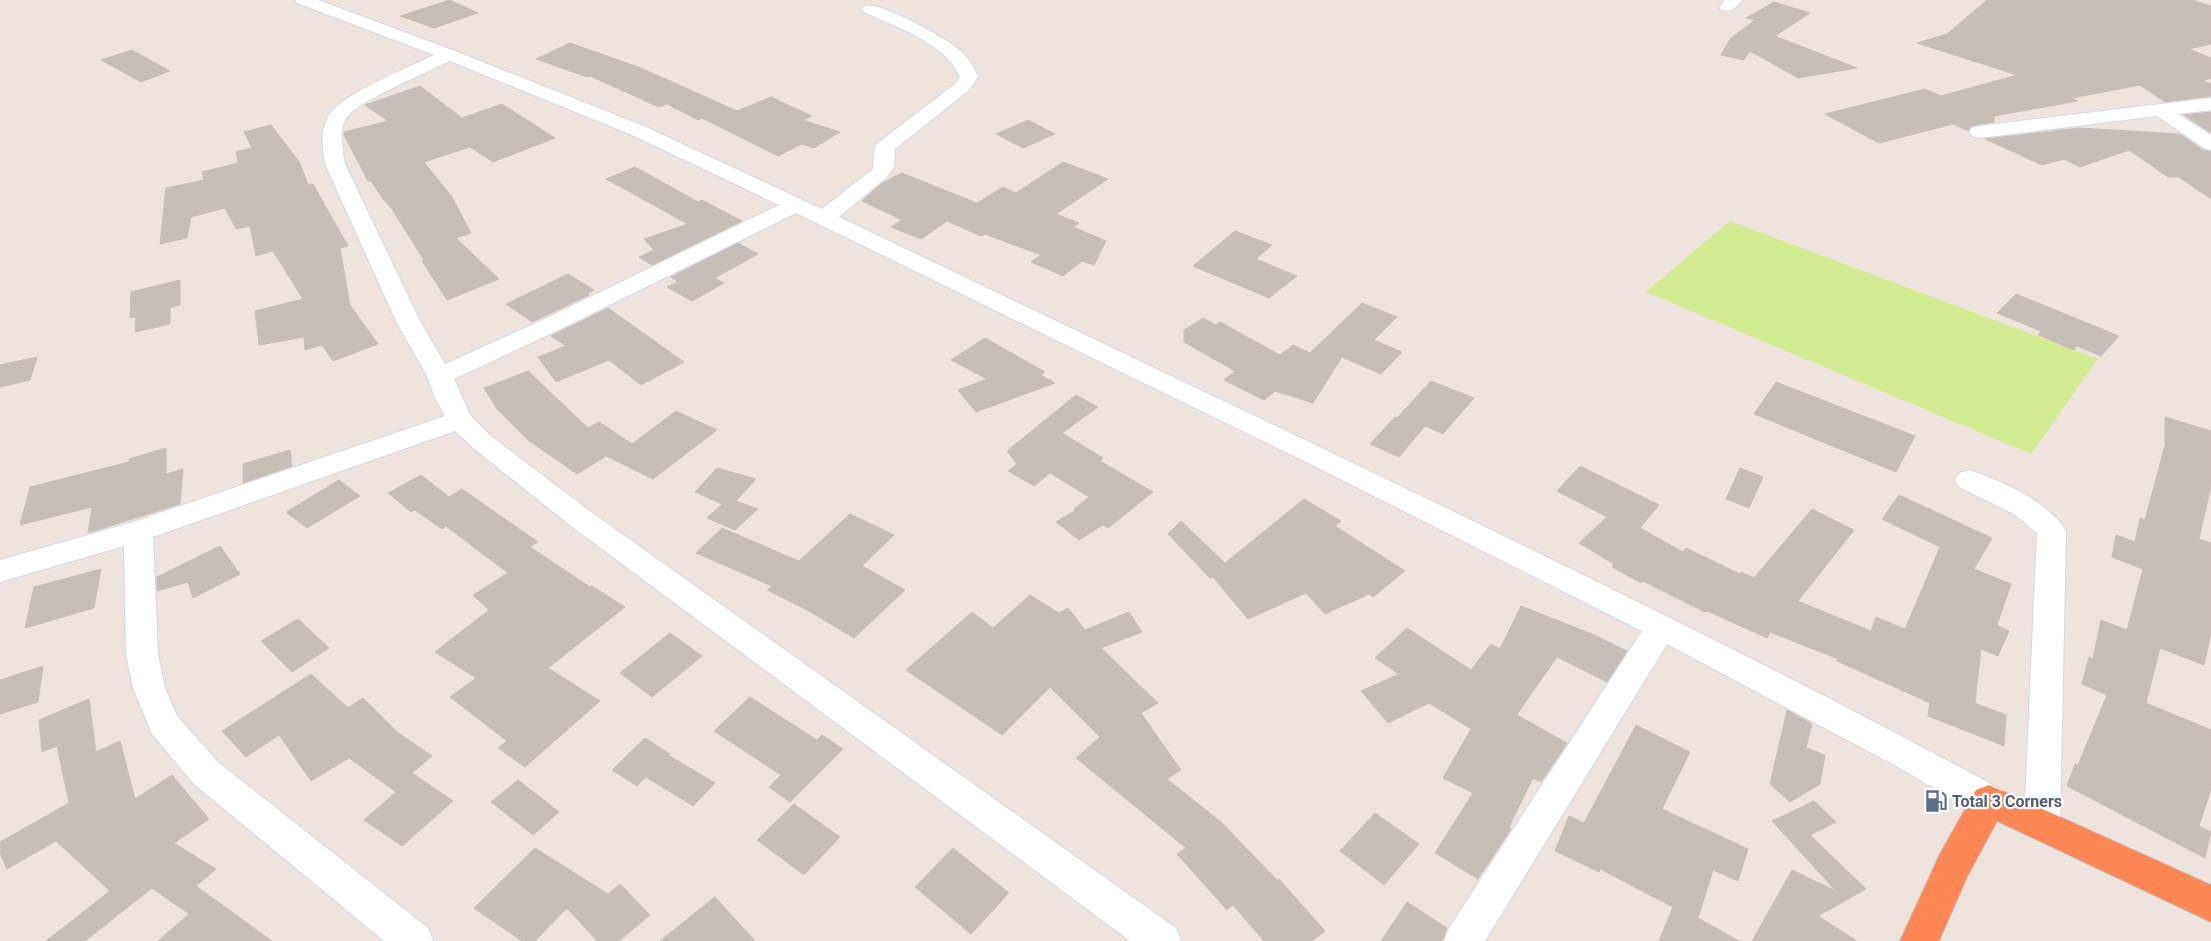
<svg xmlns="http://www.w3.org/2000/svg" width="2211" height="941" font-family="Roboto,sans-serif">
	<style>
		.pitch { fill: #d4ed93 }
		.building { fill: #c6bfb8; stroke: #c9bfb6 }
		.lines { fill: none; stroke-linecap: round; stroke-linejoin: round }
		.minor-casing { stroke: #d2d8e4; stroke-width: 2 }
		.highway-casing { stroke: #c4c4c4; stroke-width: 2 }
		.minor { fill: #fff; fill-rule: evenodd }
		.highway { fill: #ff8756; fill-rule: evenodd }
		.labels { text-anchor: middle; stroke-width: 4.5; stroke-linejoin: round; paint-order: stroke }
		.near-service-label { font-size: 16px; font-weight: bold; fill: #4e5e75; stroke: #fff; text-anchor: start }
	</style>
	<rect width="100%" height="100%" fill="#ede4dd"/>
	<!-- pitch -->
	<path class="pitch" d="M1730,221L2098,359L2031,454L1646,292Z"/>
	<!-- building -->
	<path class="building" d="M450,0L478,13L434,28L400,16Z
		M1987,0H2193L2211,6V44L2189,49L2211,58V78L2203,81L2211,84V96L2165,102L2140,85L2072,98L2078,101L1994,116V122L1971,126L1968,131L1953,124L1879,143L1825,114L1925,89L1941,96L2017,75L1917,43L1947,34Z
		M1774,2L1810,13L1775,36L1857,68L1798,78L1750,51L1744,60L1721,55L1730,39L1755,20L1746,18Z
		M570,43L641,68L737,111L771,97L812,116L802,120L840,132L814,148L802,144L778,156L702,118L698,120L667,104L659,107L590,76L587,77L536,59Z
		M132,50L170,71L141,82L101,60Z
		M420,86L462,118L502,104L555,138L493,162L470,147L424,162L452,197L471,233L456,238L499,279L447,300L422,261L424,260L393,211H394L383,199L371,181H368L344,135V132L388,121L365,105Z
		M2211,112V133L2184,115Z
		M1028,120L1055,134L1023,148L996,134Z
		M271,125L300,163L308,185L313,184L348,246L340,248L350,305L378,344L333,361L322,345L305,350L304,337L259,345L255,311L303,299L273,251L256,256L250,226L236,229L225,208L191,217L187,238L160,244L166,188L204,180L202,172L238,163L236,152L252,148L244,132Z
		M2079,128L2180,134L2203,150L2211,152V199L2179,177H2168L2129,150L2080,167L2064,159L2042,165L1985,139Z
		M1063,162L1108,179L1056,214L1079,223L1073,227L1106,241L1094,265L1082,261L1063,276L1031,262L1041,255L985,234L981,236L947,221L921,239L891,227L902,220L862,201L882,183L902,173L977,203L1003,187L1016,193Z
		M635,167L698,202L702,200L742,221L652,265L639,257L654,250L644,239L688,224L606,179Z
		M1235,231L1272,245L1256,259L1297,276L1269,298L1193,266Z
		M738,243L758,254L715,278L724,283L692,301L667,287L678,282L671,277Z
		M568,274L594,290L587,294L589,295L532,322L506,304Z
		M180,280V305L170,308V324L135,332L136,317L130,318L131,292Z
		M2016,294L2119,336L2101,356L2077,346L2074,350L2038,335L2041,331L1997,313Z
		M1362,303L1397,317L1374,340L1402,352L1381,374L1342,357L1313,403L1275,391L1264,400L1224,380L1235,371L1184,342V330L1203,318L1216,325L1220,322L1280,355L1293,345L1310,353Z
		M608,308L684,362L641,385L609,360L556,382L538,357L566,346L551,336Z
		M985,338L1045,372L1041,375L1055,383L976,412L958,390L987,379L951,360Z
		M37,357L30,380L0,387V365Z
		M528,371L588,428L599,422L632,444L676,411L717,430L653,479L606,456L577,474L528,440L497,409L484,388Z
		M1431,381L1474,398L1443,434L1425,426L1399,457L1370,444L1395,417L1397,418Z
		M1776,382L1915,436L1896,472L1754,414Z
		M1076,395L1098,407L1062,433L1103,458L1100,461L1153,492L1108,528L1103,525L1079,540L1056,522L1076,510L1074,509L1089,497L1050,473L1034,486L1008,471L1017,464L1007,451Z
		M2165,417L2211,431V486L2199,539L2211,543V633L2204,665L2160,648L2146,703L2211,730V789L2199,826L2211,832L2205,858L2067,786L2075,764L2078,765L2107,695L2082,684L2089,657L2093,659L2101,620L2127,630L2143,569L2112,557L2116,535L2135,542L2140,518L2145,520L2165,445Z
		M166,448V474L183,469L180,504L88,533L92,507L20,525L30,487L129,462V459Z
		M290,450L292,466L243,483V464Z
		M1580,466L1659,505L1640,528L1683,552L1686,548L1740,574L1741,572L1754,578L1812,509L1854,530L1798,601L1871,631L1876,617L1905,629L1940,547L1882,519L1899,495L1992,538L1974,569L2011,584L1997,625L2009,631L1998,656L1981,649L1975,703L2006,715L2004,746L1928,716L1930,703L1837,661L1838,659L1770,632L1767,638L1707,611L1705,612L1643,581L1641,583L1612,567L1614,564L1579,543L1607,517L1557,491Z
		M717,468L756,479L736,501L758,509L735,530L707,518L722,504L695,492Z
		M1740,468L1763,477L1749,508L1726,499Z
		M421,475L449,497L462,489L538,542L530,547L590,587L592,586L625,607L548,668L600,701L525,767L498,748L507,741L450,697L476,678L435,652L489,610L473,595L508,573L446,526L442,529L415,510L411,512L388,493Z
		M339,480L360,496L307,528L286,512Z
		M1304,499L1341,521L1335,526L1405,571L1373,597L1369,594L1325,614L1306,593L1248,619L1213,577L1210,578L1168,534L1181,521L1225,563Z
		M850,514L894,535L862,566L905,590L854,638L809,611L767,590L772,586L696,553L722,528L799,561Z
		M220,546L240,574L193,598L188,582L157,591V577Z
		M101,569L94,608L25,628L34,587Z
		M1030,595L1059,613L1068,608L1085,630L1129,612L1142,632L1101,648L1158,703L1141,713L1181,770L1167,779L1221,822L1277,880L1279,879L1325,931L1312,941H1264L1233,905L1227,910L1177,854L1186,848L1076,758L1100,737L1050,687L1002,735L906,670L972,612L993,628Z
		M1521,606L1592,634L1627,651L1607,682L1557,657L1520,710L1517,715L1567,743L1541,782L1533,778L1509,827L1511,829L1478,879L1435,853L1473,793L1443,778L1471,729L1429,703L1388,723L1361,691L1399,674L1375,658L1407,628L1471,670L1491,644L1500,649Z
		M298,619L329,648L292,672L261,641Z
		M670,633L702,656L652,697L620,673Z
		M43,666L38,702L0,714V680Z
		M311,674L348,708L363,698L397,732L432,756L412,773L453,801L402,846L364,820L396,792L349,758L311,781L279,735L246,757L222,731Z
		M750,697L817,740L822,735L843,749L790,802L769,787L781,775L714,731Z
		M89,699L96,752L120,741L135,799L172,775L209,819L174,843L216,869L196,886L272,941H158L189,914L152,888L85,941H46L110,891L56,841L7,869L0,853V842L69,803L57,746L42,752L39,720Z
		M1787,710L1812,724L1806,748L1825,755L1820,784L1790,802L1770,784Z
		M1636,725L1690,752L1662,809L1748,849L1738,881L1713,870L1698,918L1739,941H1659L1673,907L1600,869L1599,872L1555,851L1569,816L1584,823Z
		M645,738L670,754L668,755L715,783L693,806L646,777L637,786L612,770Z
		M518,780L559,812L533,835L491,802Z
		M1814,801L1836,822L1810,835L1866,889L1818,916L1857,941H1752L1792,870L1836,891L1772,821Z
		M794,804L840,837L804,875L757,840Z
		M1375,813L1419,844L1384,885L1340,851Z
		M535,848L608,894L620,884L650,915L619,941H597L567,908L535,941H522L474,908Z
		M953,848L1009,893L971,934L915,887Z
		M715,897L755,941H660Z
		M1407,902L1447,928L1442,941H1381Z"/>
	<g class="lines">
		<defs>
			<path id="minor" d="M295,0H318L455,51L646,127L822,209L873,169L875,147L878,143L956,83L960,77C945,42 897,28 864,12L862,9L864,6C880,1 947,39 961,51C969,59 974,67 978,77L968,91L895,149L894,167L887,177L839,217C1052,319 1266,421 1479,524C1655,610 1830,696 2002,790L2007,801L2002,812L1989,817L1976,812L1896,766L1667,644L1485,941H1444L1449,928L1642,631L1308,463L796,213L565,327L454,379L470,415L491,436L591,512L1176,928L1181,941H1130L571,526L473,448L455,431L153,537L158,654L165,688L177,716L218,762L428,928L433,941H384L194,784L152,734L133,688L126,654L124,546L0,582V560L130,523L445,416L435,398L427,376L396,321L325,164C323,150 320,135 326,121C336,95 408,68 434,55L297,3ZM450,61L632,135L779,205L549,317L445,364L420,321L345,164C343,150 338,131 346,119C356,101 429,72 450,61Z
				M1725,0H1742C1736,8 1731,13 1721,10L1719,7Z
				M2211,98V110L2178,114L2211,135V150L2204,148L2157,116L1979,138L1972,136L1969,132L1972,128L1979,126Z
				M1969,470C2001,480 2049,502 2066,531L2060,824L2055,835L2042,840L2029,835L2024,824L2037,533L2014,514L1959,487L1955,480L1959,473Z"/>
			<path id="highway" d="M1989,785L2211,885V922L1997,821L1967,877L1939,941H1900L1940,854L1976,790Z"/>
		</defs>
		<!-- minor casing -->
		<use href="#minor" class="minor-casing"/>
		<!-- highway casing -->
		<use href="#highway" class="highway-casing"/>
		<!-- minor -->
		<use href="#minor" class="minor"/>
		<!-- highway -->
		<use href="#highway" class="highway"/>
	</g>
	<!-- icons -->
	<defs>
		<symbol id="fuel-bare" viewBox="-9 -9 18 18"><path d="M-5.5-6h7V0h2V4h1.3V-2.5L3-4.5l.8-.8L6-3V5H2.5V1h-1V6h-7ZM-4.2-4.7v3.2H.2V-4.7Z" fill="#5c6f8a" stroke="#fff" stroke-width="2.5" paint-order="stroke"/></symbol>
	</defs>
	<g fill-rule="evenodd">
		<use href="#fuel-bare" x="1920" y="785" width="32" height="32"/>
	</g>
	<g class="labels">
		<!-- near-service labels -->
		<g class="near-service-label">
			<text x="1952" y="807">Total 3 Corners</text>
		</g>
	</g>
</svg>
